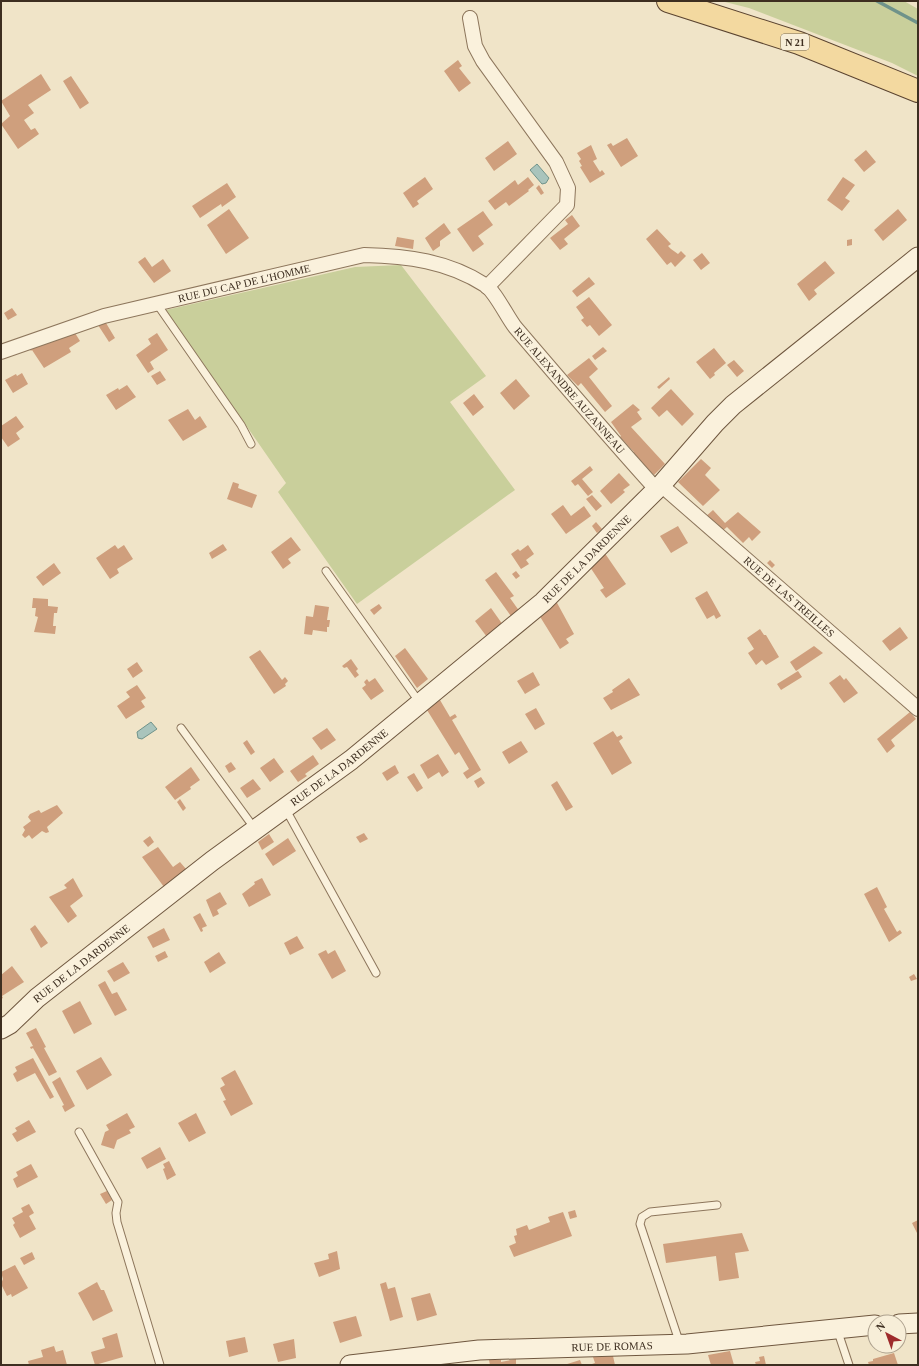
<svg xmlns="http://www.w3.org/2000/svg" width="919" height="1366" font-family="'Times New Roman',serif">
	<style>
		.green { fill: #c9cf9b }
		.water { fill: #a9c4bc; stroke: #6f938a }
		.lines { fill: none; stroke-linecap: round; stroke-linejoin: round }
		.stream { stroke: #6f938a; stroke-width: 3.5 }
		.building { fill: #cf9f7d }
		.lane-casing { stroke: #8d765c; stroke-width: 9 }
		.street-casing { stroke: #8d765c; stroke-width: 16 }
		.secondary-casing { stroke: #6f573f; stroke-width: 21 }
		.primary-casing { stroke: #5b4430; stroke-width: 24 }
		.lane { stroke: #faf1dc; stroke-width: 7 }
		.street { stroke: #faf1dc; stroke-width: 14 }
		.secondary { stroke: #faf1dc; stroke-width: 19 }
		.primary { stroke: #f3d9a0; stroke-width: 22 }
		.labels { text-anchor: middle; stroke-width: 3; stroke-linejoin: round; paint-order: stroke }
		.shield { fill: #f7eed8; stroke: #756857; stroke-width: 1 }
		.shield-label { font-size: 10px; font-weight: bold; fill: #3d2e20 }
		.street-label { font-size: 11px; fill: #3d2e20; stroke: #f7eed8 }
	</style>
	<rect width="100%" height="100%" fill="#f0e4c8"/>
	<!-- green -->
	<path class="green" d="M721,1H904L918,9V76L892,63L749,8Z
		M401,265L486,376L450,402L515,490L357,604L278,492L286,483L166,310L355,267Z"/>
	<!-- water -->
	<path class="water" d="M537,164L549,178L546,183L542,184L530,170Z
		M151,722L157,729L142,739L138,738L137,732Z"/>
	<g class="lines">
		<!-- stream -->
		<path class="stream" d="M877,1L918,23"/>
	</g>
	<!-- building -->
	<path class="building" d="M458,60L462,66L459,68L471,83L459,92L444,71Z
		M41,74L51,90L28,105L34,113L24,120L31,130L35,128L39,134L18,149L1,124L10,116L1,101Z
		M71,76L89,103L80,109L63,81Z
		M627,138L638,156L621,167L607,145L611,143L613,146Z
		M508,141L517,154L494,171L485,158Z
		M591,145L597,159L593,161L600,172L602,170L605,174L590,183L580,167L582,166L579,161L581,159L577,153Z
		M866,150L876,162L864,172L854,160Z
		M425,177L433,189L417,201L419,204L413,208L403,193Z
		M528,177L534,185L528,190L529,191L509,206L506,202L495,210L488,201L515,180L518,185Z
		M843,177L855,185L845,198L850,201L842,211L827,200Z
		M227,183L236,197L222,207L221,204L200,218L192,206Z
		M539,185L544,193L541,195L536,188Z
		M229,209L249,238L226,254L207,225Z
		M898,209L907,220L883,241L874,230Z
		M483,211L493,225L478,236L484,244L473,252L457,229Z
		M572,215L580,226L564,239L568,244L560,250L550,238L568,224L565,220Z
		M444,223L451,233L440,241V246L433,251L425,238Z
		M657,229L671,244L668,246L671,249L678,254L681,251L686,256L675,267L671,262L667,265L646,239Z
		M397,237L414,240L413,249L395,246Z
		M852,239V245L847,246V240Z
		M702,253L710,263L701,270L693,260Z
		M145,257L152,267L163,259L171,271L154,283L138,262Z
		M825,261L835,273L814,290L817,294L809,301L797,284Z
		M589,277L595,284L577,297L572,291Z
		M589,297L612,325L599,336L590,325L587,327L581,320L584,318L576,307Z
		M12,308L17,315L8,320L4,313Z
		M106,323L115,338L109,342L98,325Z
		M75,333L80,341L69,348L71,352L44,368L32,350L31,351L29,348L68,334L69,336Z
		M157,333L168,350L150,362L154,369L148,373L136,355L151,344L148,339Z
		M603,347L607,351L595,360L592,356Z
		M714,348L726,363L714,373L715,375L710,379L696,362Z
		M589,358L598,369L589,377L612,406L605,412L581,383L578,386L567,375Z
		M734,360L744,371L737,377L727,365Z
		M160,371L166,380L157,385L151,376Z
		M22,373L28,384L13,393L5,380L16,374L17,376Z
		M669,377L670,379L659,389L657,387Z
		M516,379L530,396L514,410L500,393Z
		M127,385L136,397L116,410L106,395L118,388L119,390Z
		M671,389L694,414L682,426L667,410L659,417L651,408Z
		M474,394L484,407L473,416L463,403Z
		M633,404L640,410L637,412L642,419L631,427L665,464L654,475L633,453L634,452L620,437L621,436L611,422Z
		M188,409L195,420L200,416L207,427L183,441L168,420Z
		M16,416L24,427L16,433L20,439L8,447L1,437V426Z
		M701,459L711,468L705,475L720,490L703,506L678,482Z
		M590,466L593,470L582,479L593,492L588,496L578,484L575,486L571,481Z
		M619,473L630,485L623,490L625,492L611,504L600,491Z
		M233,482L239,484L238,488L257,495L252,508L227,499Z
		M592,495L602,506L596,511L586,499Z
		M563,505L571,516L584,506L591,516L566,534L551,514Z
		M713,510L725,523L738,512L761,532L752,541L749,537L743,543L727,527L721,532L704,518Z
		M596,522L602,529L597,533L592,526Z
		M678,526L688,543L671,553L660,536Z
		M291,537L301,550L288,559L291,563L283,569L271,552Z
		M223,544L227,550L212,559L209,553Z
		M115,545L118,549L124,545L133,559L117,569L119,573L110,579L96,558Z
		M528,545L534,554L526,560L529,564L521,569L511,554L518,549L520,551Z
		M604,552L626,584L606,598L600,590L604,588L590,567Z
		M770,560L775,565L772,568L767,563Z
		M54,563L61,573L43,586L36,577Z
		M516,571L520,576L516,579L512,574Z
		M496,572L514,596L510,598L520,612L513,619L485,580Z
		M707,591L721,616L716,619L714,615L707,619L695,598Z
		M33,598L48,599V606L58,607L57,613H54L53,626H56L55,634L34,632L38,617L35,616L36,608H32Z
		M556,601L574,634L566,639L569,643L560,649L539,615Z
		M379,604L382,608L374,615L370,610Z
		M315,605L329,607L327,620H330L329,627H327V632L313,630L312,635L304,634L306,616L313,617Z
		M491,608L503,625L487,637L475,621Z
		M900,627L908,638L890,651L882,641Z
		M760,629L764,635H766L779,657L766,665L762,660L756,665L748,653L754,649L747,638Z
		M814,646L823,653L796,671L790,662Z
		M405,648L428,679L417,688L395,656Z
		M260,650L282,680L285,677L288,681L285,684L286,686L274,694L249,657Z
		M351,659L358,669L356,671L359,675L355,678L347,667L344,668L342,666Z
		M137,662L143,671L133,678L127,669Z
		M798,671L802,677L781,690L777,684Z
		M533,672L540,685L525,694L517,681Z
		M840,675L844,680L846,678L858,693L844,703L829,683Z
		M375,678L384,691L371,700L362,688L366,685L364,682L367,679L369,682Z
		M629,678L640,695L611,710L603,698L613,692L612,690Z
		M137,685L146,698L141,701L145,707L126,719L117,706L130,697L126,692Z
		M440,700L450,717L455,714L457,717L452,720L481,770L467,779L463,773L469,769L459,752L455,755L427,710Z
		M536,708L545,724L535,730L525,714Z
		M910,712L916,719L891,740L895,746L887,753L877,739Z
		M327,728L336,740L321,750L312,738Z
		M613,731L617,737L621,735L623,738L619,741L632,763L612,775L593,743Z
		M247,740L255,752L251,755L243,743Z
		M521,741L528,752L509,764L502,752Z
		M438,754L449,772L442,777L439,772L428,779L420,765Z
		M313,755L319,764L305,774L307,776L298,782L290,771Z
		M274,758L284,772L270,782L260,768Z
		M231,762L236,769L229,773L225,766Z
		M395,765L399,773L387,781L382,773Z
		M191,767L200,780L190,787L191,789L175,800L165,787Z
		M414,773L423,788L417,792L407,777Z
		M481,777L485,783L478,788L474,781Z
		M253,779L261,789L247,798L240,788Z
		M557,781L573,807L566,811L551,785Z
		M180,799L186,808L183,811L177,802Z
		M57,805L63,813L47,827L49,832L46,833L42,831L32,839L29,835L25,838L22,835L25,830L23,827L31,821L28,817L30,814L39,810L41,813Z
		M364,833L368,839L360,843L356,837Z
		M269,834L274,842L262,850L258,842Z
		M150,836L154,842L148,847L143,841Z
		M288,838L296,851L273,866L265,854Z
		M158,847L173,867L180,862L186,869L164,887L142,857Z
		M73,878L83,896L70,906L77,916L68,923L49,897L67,888L64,885Z
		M262,878L271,895L249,907L242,894L255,884L254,882Z
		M877,887L887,907L884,909L897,932L900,930L902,933L889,942L864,894Z
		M220,892L227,904L217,910L219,914L213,917L206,900Z
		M200,913L207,926L202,928L203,931L201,932L193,917Z
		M35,925L48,943L41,948L30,929Z
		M164,928L170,940L153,948L147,937Z
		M297,936L304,948L290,955L284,943Z
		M326,950L328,954L335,950L346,971L332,979L318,954Z
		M165,951L168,957L158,962L155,956Z
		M219,952L226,963L210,973L204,962Z
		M123,962L130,973L114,982L107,971Z
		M12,966L24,982L2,996L3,998L1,999V975Z
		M914,974L917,979L911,981L909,977Z
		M105,981L112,994L117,992L127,1010L115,1016L98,985Z
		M80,1001L92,1024L74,1034L62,1011Z
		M36,1028L46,1047L44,1048L57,1072L49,1076L33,1048L31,1049L30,1047L33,1046L26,1033Z
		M101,1057L112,1075L87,1090L76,1071Z
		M33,1058L54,1097L50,1099L35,1073L17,1082L13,1074L17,1071L15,1067Z
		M235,1070L253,1104L231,1116L223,1101L226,1100L220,1088L225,1085L221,1078Z
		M60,1077L75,1106L65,1112L62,1106L64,1105L52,1082Z
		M127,1113L135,1127L129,1130L131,1133L117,1140L114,1149L101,1145L105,1132L109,1130L106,1125Z
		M196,1113L206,1133L189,1142L178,1123Z
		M29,1120L36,1132L17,1142L12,1134L17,1131L15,1128Z
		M160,1147L166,1159L147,1169L141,1158Z
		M169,1161L176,1175L167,1180L163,1169L165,1168L163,1164Z
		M31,1164L38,1177L17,1188L13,1179L18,1176L16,1172Z
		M107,1191L112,1200L106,1204L100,1194Z
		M29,1204L34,1213L29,1216L36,1229L20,1238L13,1225L15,1223L12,1218L23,1212L21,1208Z
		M575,1210L577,1217L570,1219L568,1212Z
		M563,1212L572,1236L514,1257L509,1246L516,1243L514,1236L517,1235L516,1229L527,1225L529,1230L550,1222L548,1217Z
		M918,1220V1235L912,1223Z
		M742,1233L749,1251L735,1253L739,1278L719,1281L716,1256L666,1263L663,1244Z
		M337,1251L340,1269L319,1277L314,1263L329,1259L328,1254Z
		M32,1252L35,1259L24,1265L20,1258Z
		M15,1265L28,1288L12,1297L11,1294L7,1296L1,1284L3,1279L1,1272Z
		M97,1282L101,1290H104L113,1311L93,1321L78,1293Z
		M386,1282L388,1289L395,1287L403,1317L390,1321L380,1284Z
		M430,1293L437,1315L417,1321L411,1298Z
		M356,1316L362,1336L340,1343L333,1322Z
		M117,1333L123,1357L95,1365L91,1352L105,1348L102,1338Z
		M245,1337L248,1352L229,1357L226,1341Z
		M294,1339L296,1358L278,1362L273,1344Z
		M54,1346L56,1352L63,1350L67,1365H29L28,1361L43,1357L41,1350Z
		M730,1351L734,1365H711L708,1355Z
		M894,1353L898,1365H869L868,1362L873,1361V1359Z
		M613,1356L615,1365H589L595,1363L593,1357Z
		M764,1356L766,1365H756L755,1362L760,1361L759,1357Z
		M516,1359V1365H490L489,1360H501V1362Z
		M580,1360L582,1365H564Z"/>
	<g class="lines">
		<defs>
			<path id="lane" d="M157,304L241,425L251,444
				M326,571L420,703
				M181,728L255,829
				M285,808L376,973
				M79,1132L118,1202L116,1213L117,1222L160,1365
				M837,1329L849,1365
				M680,1344L640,1224L642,1217L650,1212L717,1205"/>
			<g id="street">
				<path d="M470,18L475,46L483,61L556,162L568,188L567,205L487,287"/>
				<path id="s1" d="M1,352L104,316L364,255C407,256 448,261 485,285C495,291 507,317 515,327C562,382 608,436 656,489"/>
				<path id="s2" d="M661,485L918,709"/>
			</g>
			<g id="secondary">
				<path id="s3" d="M1,1029L10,1024L37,998L212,861L351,760L543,602L661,485L715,423L733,405L918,257"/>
				<path d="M899,1324L918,1323"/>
				<path id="s4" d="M350,1365L479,1350L687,1344L875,1325"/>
			</g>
			<path id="primary" d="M668,1L799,43L918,91"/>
		</defs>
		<!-- lane casing -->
		<use href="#lane" class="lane-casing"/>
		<!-- street casing -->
		<use href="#street" class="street-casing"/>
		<!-- secondary casing -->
		<use href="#secondary" class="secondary-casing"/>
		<!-- primary casing -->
		<use href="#primary" class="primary-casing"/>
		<!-- lane -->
		<use href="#lane" class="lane"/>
		<!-- street -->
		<use href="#street" class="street"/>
		<!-- secondary -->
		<use href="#secondary" class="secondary"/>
		<!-- primary -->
		<use href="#primary" class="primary"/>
	</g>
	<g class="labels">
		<!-- shield labels -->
		<rect class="shield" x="781" y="34" width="28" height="16" rx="3"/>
		<g class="shield-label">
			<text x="795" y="46">N 21</text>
		</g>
		<!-- street labels -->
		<g class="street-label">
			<text dy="4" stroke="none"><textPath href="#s1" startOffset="253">RUE DU CAP DE L'HOMME</textPath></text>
			<text dy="4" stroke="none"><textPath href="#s1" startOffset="638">RUE ALEXANDRE AUZANNEAU</textPath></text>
			<text dy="4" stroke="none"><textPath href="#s3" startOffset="752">RUE DE LA DARDENNE</textPath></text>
			<text dy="4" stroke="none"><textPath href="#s2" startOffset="170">RUE DE LAS TREILLES</textPath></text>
			<text dy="4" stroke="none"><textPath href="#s3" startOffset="428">RUE DE LA DARDENNE</textPath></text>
			<text dy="4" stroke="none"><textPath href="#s3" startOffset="104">RUE DE LA DARDENNE</textPath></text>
			<text dy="4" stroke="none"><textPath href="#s4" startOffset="263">RUE DE ROMAS</textPath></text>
		</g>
	</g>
	<!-- border -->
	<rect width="919" height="1366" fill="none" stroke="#3d2e20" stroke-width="4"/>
	<!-- north arrow -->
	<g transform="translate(887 1334) rotate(319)"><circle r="19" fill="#f7eed8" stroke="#ada18e"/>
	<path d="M0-3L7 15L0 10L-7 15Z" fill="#9e2a2b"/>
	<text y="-6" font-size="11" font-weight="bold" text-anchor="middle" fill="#3d2e20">N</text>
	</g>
</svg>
